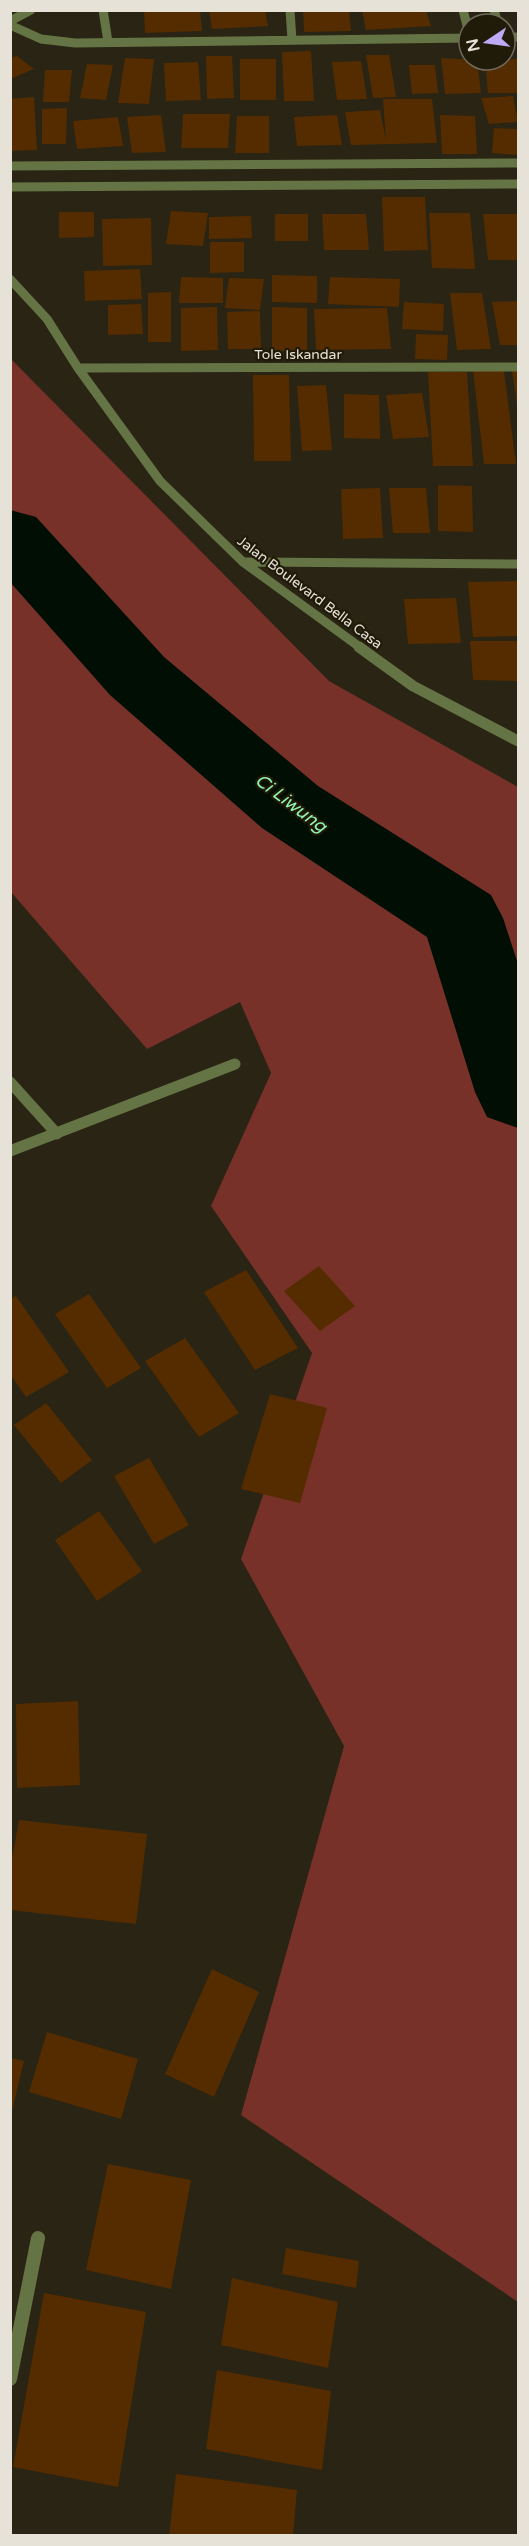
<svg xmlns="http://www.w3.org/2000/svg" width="529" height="2546" font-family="'Varela Round',sans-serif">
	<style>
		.forest { fill: #773128 }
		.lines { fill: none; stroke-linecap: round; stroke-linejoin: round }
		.river { fill: #000e03; fill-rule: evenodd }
		.building { fill: #552c00 }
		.minor-far2 { stroke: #657444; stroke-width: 9 }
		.minor-far1 { stroke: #657444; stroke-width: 11 }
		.minor { stroke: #657444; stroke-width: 14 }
		.labels { text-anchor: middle; stroke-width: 4.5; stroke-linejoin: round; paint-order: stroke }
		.far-street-label { font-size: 14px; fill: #e6e2d7; stroke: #201a09 }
		.water-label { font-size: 18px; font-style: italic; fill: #92f6b4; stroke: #201a09 }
	</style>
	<rect width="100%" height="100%" fill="#292413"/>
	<!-- forest -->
	<path class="forest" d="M10,358L329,681L518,787V2302L241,2115L344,1746L241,1559L312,1353L211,1206L271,1073L240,1002L147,1049L11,892Z"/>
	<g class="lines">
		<!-- river -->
		<path class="river" d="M10,510L36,517L164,657L318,786L491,895L503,918L518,964V1128L487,1117L475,1092L427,937L262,828L110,695L10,582Z"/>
	</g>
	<!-- building -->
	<path class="building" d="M144,10H200L202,31L145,33Z
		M209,10H265L268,26L212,29Z
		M303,10H349L351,31L304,32Z
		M362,10H426L431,26L366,30Z
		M311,51L314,101H284L282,52Z
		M366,55H389L396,97L373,98Z
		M17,56L34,69L10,79V58Z
		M206,56H232L234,98L207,99Z
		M125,58L154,59L149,104L118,103Z
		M441,58L477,60L481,93L445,94Z
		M240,59H276V100H240Z
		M518,59V93H488L485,60Z
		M361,61L367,99L337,100L332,62Z
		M198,62L201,100L166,101L164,63Z
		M87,64L113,65L106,100L80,98Z
		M409,65H435L438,93L412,94Z
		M45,70H72L69,102H43Z
		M513,96L518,122L489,124L481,98Z
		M34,97L37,150L10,151V99Z
		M383,99H432L437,143L351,145L345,112L380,110L386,141Z
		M67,108L66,144H42V109Z
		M183,114H230L228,148H181Z
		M161,115L166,152L132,153L127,117Z
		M337,115L342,145L297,146L294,117Z
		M440,115L475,116L477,154H442Z
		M237,116H269V153H235Z
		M118,117L123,146L77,149L73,121Z
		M494,128L518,129V155L492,153Z
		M382,197H425L428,250L384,251Z
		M171,211L208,213L203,246L166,244Z
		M59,212H94V237L59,238Z
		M429,213H470L475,269L432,268Z
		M275,214H308V241H275Z
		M322,214H366L369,250H324Z
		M483,214H518V260H488Z
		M251,216L252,238L209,239V217Z
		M151,218L152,265L103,266L102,219Z
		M210,242H244V272L210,273Z
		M140,269L142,299L85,301L84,271Z
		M272,275L317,276V303L272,302Z
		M181,277L223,278V303H179Z
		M330,277L400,279L399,307L328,304Z
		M229,278L264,279L260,310L225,308Z
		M171,292V342H148V293Z
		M450,293H482L491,349L457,350Z
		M518,301V345H500L492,302Z
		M404,302L444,304L443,331L402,329Z
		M141,304L143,334L108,335V305Z
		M217,307L218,350L181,351V308Z
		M272,307L307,308V351H272Z
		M387,308L391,349L316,350L314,309Z
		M260,311L261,349H228L227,312Z
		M416,334L448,335L447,360L415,359Z
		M473,371H504L516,464H484Z
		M512,371H518V405H517Z
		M428,372H467L473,466H433Z
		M253,375H289L291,461H254Z
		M326,385L332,450L302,451L297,386Z
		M422,393L429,437L393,439L386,395Z
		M344,394L379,395L380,439L344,438Z
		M438,485L472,486L473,532L438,531Z
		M380,488L383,538L343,539L341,489Z
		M389,488H426L430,533H393Z
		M518,581V636L473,637L468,582Z
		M456,598L461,643L408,644L404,599Z
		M470,641H518V681L473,680Z
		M319,1266L355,1306L320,1331L284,1291Z
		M246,1270L298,1348L255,1370L204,1292Z
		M89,1294L141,1368L107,1388L55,1314Z
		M16,1296L69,1372L26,1397L10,1374V1299Z
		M185,1338L239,1413L199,1437L145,1361Z
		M270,1394L327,1408L300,1503L241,1489Z
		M46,1403L92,1460L61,1483L14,1425Z
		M149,1458L189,1525L154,1544L114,1476Z
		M99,1511L142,1571L97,1601L55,1540Z
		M78,1701L80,1785L17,1788L16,1704Z
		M19,1820L147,1834L136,1924L10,1910V1870Z
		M212,1969L259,1992L214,2097L165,2074Z
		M47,2032L138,2059L121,2119L29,2092Z
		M10,2058L24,2061L11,2115H10Z
		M108,2164L191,2180L171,2289L86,2270Z
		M286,2248L359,2261L356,2288L282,2274Z
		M232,2278L338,2302L328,2368L221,2345Z
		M44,2293L146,2312L118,2487L13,2467Z
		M217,2370L331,2391L322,2470L206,2449Z
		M176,2474L297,2490L293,2536H169Z"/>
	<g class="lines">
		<!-- minor-far2 -->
		<path class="minor-far2" d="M103,10L108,42
			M290,10L292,40
			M463,10L469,33
			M494,10L498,24
			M10,21L31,10
			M10,25L41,39L75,43L469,38
			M505,37H518
			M10,166L518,163
			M10,187L518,184
			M10,279L47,319L78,368L160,481L243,562L361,648
			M78,368L518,367
			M243,562L518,564"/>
		<!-- minor-far1 -->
		<path class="minor-far1" d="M359,647L413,686L518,741
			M10,1082L57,1134
			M10,1151L235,1064"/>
		<!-- minor -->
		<path class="minor" d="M10,2379L38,2238"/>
	</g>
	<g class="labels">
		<!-- far-street labels -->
		<g class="far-street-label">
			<text x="298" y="359">Tole Iskandar</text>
			<text transform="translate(310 592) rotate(37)" y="5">Jalan Boulevard Bella Casa</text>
		</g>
		<!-- water labels -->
		<g class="water-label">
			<text transform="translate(291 803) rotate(37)" y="6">Ci Liwung</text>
		</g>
	</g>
	<!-- border -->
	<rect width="529" height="2546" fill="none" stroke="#e6e2d7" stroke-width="24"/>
	<!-- north arrow -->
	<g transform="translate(487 42) rotate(257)"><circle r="28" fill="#201a09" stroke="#6f6a5b" stroke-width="1.5"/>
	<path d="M0-4.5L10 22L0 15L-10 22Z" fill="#bda9f5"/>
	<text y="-9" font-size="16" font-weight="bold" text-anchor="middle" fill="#e6e2d7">N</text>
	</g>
</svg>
